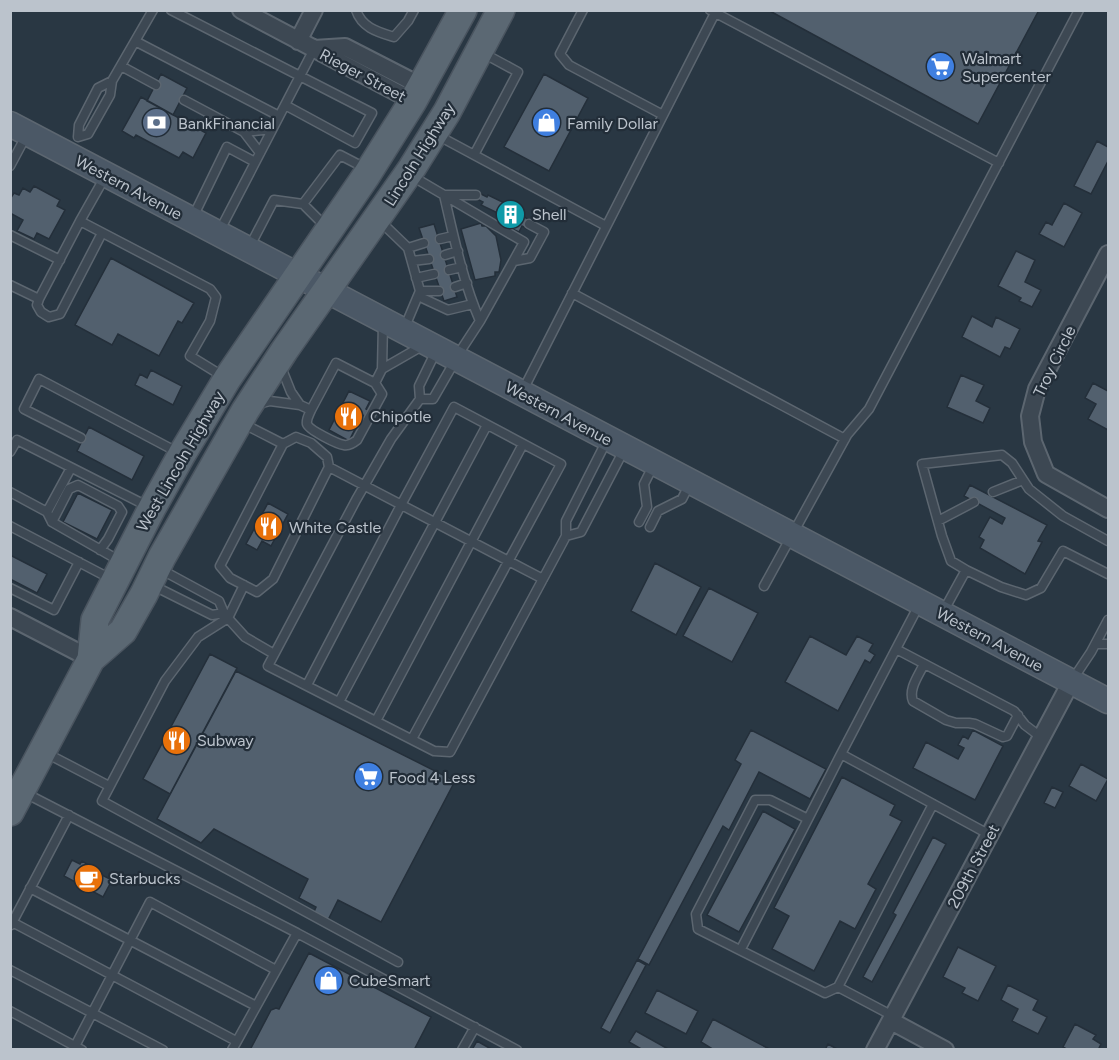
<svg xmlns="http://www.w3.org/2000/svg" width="1119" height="1060" font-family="Figtree,sans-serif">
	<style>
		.building { fill: #52606e; stroke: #242f3a; stroke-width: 1.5 }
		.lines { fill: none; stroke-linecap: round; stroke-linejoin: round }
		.service-casing { stroke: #5c6670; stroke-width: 11 }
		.minor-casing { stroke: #5c6670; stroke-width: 20 }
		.secondary-casing { stroke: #5c6670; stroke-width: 27 }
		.primary-casing { stroke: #4a545f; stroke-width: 30 }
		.service { stroke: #3d4853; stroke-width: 8 }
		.minor { stroke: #3d4853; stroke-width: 16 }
		.secondary { stroke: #4b5866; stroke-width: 24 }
		.primary { stroke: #5b6873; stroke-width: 27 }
		.labels { text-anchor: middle; stroke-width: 4.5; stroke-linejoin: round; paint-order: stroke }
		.poi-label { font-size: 16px; fill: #bbc3cc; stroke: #222d38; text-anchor: start }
		.street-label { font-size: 16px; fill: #bbc3cc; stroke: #222d38 }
	</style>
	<rect width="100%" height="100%" fill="#293743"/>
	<!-- building -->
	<path class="building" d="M768,10H1039L978,124Z
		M161,74L187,88L173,115L147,101Z
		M544,74L588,98L549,171L504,147Z
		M141,97L206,133L193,158L183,152L179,158L136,135L134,138L122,131Z
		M1097,141L1108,147V161L1091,194L1074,186Z
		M34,186L60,200L57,206L65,210L49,239L37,233L34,239L17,231L23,220L10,213V199L14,193L19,195L23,188L30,192Z
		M479,193L487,197L488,195L523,212L521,215L531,221L527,229L522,226L519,232L508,227L500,219L502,215L481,205L483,202L475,198Z
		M1064,203L1082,213L1064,247L1039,234L1046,222L1052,225Z
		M481,223L482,226H486L496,236L501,260L499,272H495V276L475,280L461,229Z
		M434,224L457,297L444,301L419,228Z
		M1016,251L1035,260L1025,282L1041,290L1032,307L1019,301L1021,298L998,286Z
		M111,258L194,303L182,323L178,321L159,356L118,334L112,345L75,325Z
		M972,316L992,327L996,317L1020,329L1010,349L1005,347L1000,357L962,337Z
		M151,370L182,386L173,405L135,385L140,374L147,378Z
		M961,375L984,385L976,401L990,408L983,423L947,407Z
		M1093,383L1108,391V430L1088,419L1096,404L1085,398Z
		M349,391L370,401L366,409L368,410L365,416L362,415L349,441L329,430Z
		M89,427L144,456L132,480L77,451Z
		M970,485L1047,525L1038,541L1042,542L1025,574L980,548L984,540L979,537L990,517L1002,524L1005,518L964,496Z
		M78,493L112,510L97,539L63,522Z
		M268,503L288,514L271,546L262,541L257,550L246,544Z
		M10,555L47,574L37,593L10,579Z
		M655,563L701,587L676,635L631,611Z
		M709,588L758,613L732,662L683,636Z
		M810,636L846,655L857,636L873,644L869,651L875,655L870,663L865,660L838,711L785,682Z
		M210,654L237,668L170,794L143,779Z
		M236,671L455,781L381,922L338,900L327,922L313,914L316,907L299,898L308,879L214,829L201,843L157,819Z
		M751,730L826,769L810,799L759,772L729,830L723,826L649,965L638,959L741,764L735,760Z
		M973,730L1003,746L975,800L913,768L926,742L958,759L964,748L958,745L963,736L968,739Z
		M1081,764L1108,779L1096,801L1069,786Z
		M842,777L895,805L890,815L902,821L868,884L876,889L855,929L840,921L814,971L772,949L789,916L774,908Z
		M1052,787L1063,792L1055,808L1044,803Z
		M763,811L795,829L739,932L707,915Z
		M933,837L946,844L872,982L863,977L896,915L893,913Z
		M72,860L80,864L82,861L87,864L86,867L112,880L103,897L64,876Z
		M958,947L996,966L978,1001L962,993L965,988L943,977Z
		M309,953L431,1017L414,1050H250L271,1010L276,1008L279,1009Z
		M637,960L646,965L610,1033L601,1028Z
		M1008,985L1038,1000L1033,1010L1047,1017L1038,1034L1012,1021L1018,1009L1001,1000Z
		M657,990L698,1011L686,1034L645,1013Z
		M713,1019L771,1050H714L701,1042Z
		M1075,1024L1096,1035L1093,1039L1101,1044L1098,1050H1068L1063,1047Z
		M636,1031L670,1050H643L629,1042Z
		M477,1041L493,1050H472Z
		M828,1044L837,1049L836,1050H825Z"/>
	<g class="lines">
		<defs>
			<path id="service" d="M171,10L372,113L355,143L285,105
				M356,10C362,28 378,32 394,37L408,21L414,10
				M583,10L560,54L569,65L663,115
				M710,10L999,163
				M135,41L279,116
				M121,66L156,85
				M112,81L98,88L79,125L78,137L88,134L110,95L112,81L153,10
				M184,100L244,132L260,153
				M244,132L272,129
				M437,135L606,226
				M474,155L518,72L483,53
				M10,166L26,136
				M106,175L80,221L210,289L216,297L210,321L190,356L224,377
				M410,175L444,195C454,238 463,282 480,321L463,347L433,399H420L419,386L437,349
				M444,195L524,242L480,321
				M444,195H476
				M303,204L326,227
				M193,217L227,147L255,162
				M80,221L39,299L37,305L41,312L49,317L60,314L102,233
				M380,221L408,248L420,291L404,329
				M219,232L314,49
				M10,235L60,260
				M440,239L453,236
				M250,246L274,200L303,204L340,155L367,169
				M408,248L424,243
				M445,255L458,251
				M412,261L429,259
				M514,261L530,258L544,232L529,224
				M449,270L462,267
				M416,278L434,274
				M10,285L39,299
				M455,287L467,283
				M420,291H439
				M572,293L845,439
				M418,296L448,310L473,304
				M383,323L382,369L422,346
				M522,392L715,13
				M420,399L391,439L356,500L268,666L434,751L450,752L566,536V521L607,440
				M258,404L270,401L300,405L291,392L281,367
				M300,405L311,410C309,415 306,419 307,424C309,430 337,444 344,445C349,446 353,443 357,440L382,394L375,383
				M311,410L336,363L375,383L382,369
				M242,423L283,444
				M296,437L311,443L327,457L329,467L273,579L257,592L230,578L220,566L283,444Z
				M81,438L24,409L39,379L179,453
				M10,452L17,440L149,507
				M329,467L543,579
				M10,492L47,512L52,522L120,561
				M993,492L1023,480
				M47,512L71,468
				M938,521L974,502
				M52,522L69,489L78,485L118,506L122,512L108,539L100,550
				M639,522L647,507L644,484L654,464
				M10,526L111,579
				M650,527L658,511L682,499L690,483
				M566,536L581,532L625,448
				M1108,541L1063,516L1029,489L1012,463L1002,455L922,464L942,536L951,561L966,570L1001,587L1026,595L1041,588L1063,551L1108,574
				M152,585L212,615L224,613L219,601L160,569
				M244,585L228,618L198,637L165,681L102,801L398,962
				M764,586L847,435L869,409L1079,10
				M10,588L54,610L79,562
				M920,603L841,754L990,835
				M943,612L966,570
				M226,616L245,637L274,654
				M1096,644H1108
				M896,649L1014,711L1025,725L1042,738
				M924,664C919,675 908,689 913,701L946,720L956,723H969L975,724L1003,737L1007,736L1018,715
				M1073,679L1091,652L1108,620
				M307,685L401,505L454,407L561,464L412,739
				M339,702L487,425
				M376,721L523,444
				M46,753L109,786
				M25,793L297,933
				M808,819L841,754
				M30,888L256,1006
				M12,922L236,1041
				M11,925L69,815
				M741,949L808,819L770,800H755L696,914L698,929L825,993L838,987
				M10,970L163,1050
				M10,1011L82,1050
				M893,1016L838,987L933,804
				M73,1050L150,902L276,970
				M232,1050L297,933L517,1050
				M462,1050L475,1027"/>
			<path id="minor" d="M241,10L413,101
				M298,41L314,10
				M314,49L345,47L421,86
				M1108,254L1037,389L1030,416L1033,442L1046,474L1108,509
				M10,617L91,659
				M891,1021L945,1050
				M875,1050L1071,682"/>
			<path id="secondary" d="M10,124L1108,701"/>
			<path id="primary" d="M91,659L95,620L152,508L182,454L227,379L366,176L413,101L463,10
				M10,812L91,659L123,631L144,594L162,557L245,411L284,351L412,168L447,112L501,10"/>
		</defs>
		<!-- service casing -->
		<use href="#service" class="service-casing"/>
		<!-- minor casing -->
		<use href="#minor" class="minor-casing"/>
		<!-- secondary casing -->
		<use href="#secondary" class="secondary-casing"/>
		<!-- primary casing -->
		<use href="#primary" class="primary-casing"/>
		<!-- service -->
		<use href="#service" class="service"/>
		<!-- minor -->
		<use href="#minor" class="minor"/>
		<!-- secondary -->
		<use href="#secondary" class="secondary"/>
		<!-- primary -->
		<use href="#primary" class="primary"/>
	</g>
	<!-- icons -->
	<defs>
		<symbol id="supermarket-disc" viewBox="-11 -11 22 22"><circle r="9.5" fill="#3f7fe0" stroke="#222d38"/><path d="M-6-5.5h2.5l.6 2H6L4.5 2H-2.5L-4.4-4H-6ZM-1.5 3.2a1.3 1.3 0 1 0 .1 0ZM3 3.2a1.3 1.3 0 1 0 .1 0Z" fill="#fff"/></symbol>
		<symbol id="bank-disc" viewBox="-11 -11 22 22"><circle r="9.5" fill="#5c6f8a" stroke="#222d38"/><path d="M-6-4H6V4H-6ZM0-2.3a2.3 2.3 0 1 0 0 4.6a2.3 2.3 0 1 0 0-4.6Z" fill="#fff"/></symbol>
		<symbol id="shop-disc" viewBox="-11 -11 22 22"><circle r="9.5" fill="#3f7fe0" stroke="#222d38"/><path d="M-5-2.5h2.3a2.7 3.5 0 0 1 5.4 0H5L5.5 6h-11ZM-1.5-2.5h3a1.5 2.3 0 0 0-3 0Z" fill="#fff"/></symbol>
		<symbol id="building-disc" viewBox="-11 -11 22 22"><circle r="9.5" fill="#0f9aa8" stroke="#222d38"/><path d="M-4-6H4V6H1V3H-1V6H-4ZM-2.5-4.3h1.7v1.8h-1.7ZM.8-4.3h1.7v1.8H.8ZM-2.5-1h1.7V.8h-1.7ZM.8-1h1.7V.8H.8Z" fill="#fff"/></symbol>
		<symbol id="restaurant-disc" viewBox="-11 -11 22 22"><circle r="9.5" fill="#e8710a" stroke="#222d38"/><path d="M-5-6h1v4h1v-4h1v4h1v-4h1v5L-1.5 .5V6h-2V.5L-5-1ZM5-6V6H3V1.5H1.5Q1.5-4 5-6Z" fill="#fff"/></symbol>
		<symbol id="cafe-disc" viewBox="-11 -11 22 22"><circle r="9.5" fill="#e8710a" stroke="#222d38"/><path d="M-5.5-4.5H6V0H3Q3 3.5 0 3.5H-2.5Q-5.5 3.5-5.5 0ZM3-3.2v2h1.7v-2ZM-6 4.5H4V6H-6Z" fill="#fff"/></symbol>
	</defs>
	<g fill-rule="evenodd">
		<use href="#supermarket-disc" x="924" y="50" width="33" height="33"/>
		<use href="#bank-disc" x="140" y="106" width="33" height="33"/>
		<use href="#shop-disc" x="530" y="106" width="33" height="33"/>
		<use href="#building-disc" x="494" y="198" width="33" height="33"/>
		<use href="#restaurant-disc" x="332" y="400" width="33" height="33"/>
		<use href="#restaurant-disc" x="252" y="510" width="33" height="33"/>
		<use href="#restaurant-disc" x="160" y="724" width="33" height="33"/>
		<use href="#supermarket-disc" x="352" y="760" width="33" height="33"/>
		<use href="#cafe-disc" x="72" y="862" width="33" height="33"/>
		<use href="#shop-disc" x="312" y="964" width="33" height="33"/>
	</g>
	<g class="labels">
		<!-- poi labels -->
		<g class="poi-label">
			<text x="962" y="64">Walmart<tspan x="962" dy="18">Supercenter</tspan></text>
			<text x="178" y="129">BankFinancial</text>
			<text x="567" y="129">Family Dollar</text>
			<text x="532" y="220">Shell</text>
			<text x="370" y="422">Chipotle</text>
			<text x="289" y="533">White Castle</text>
			<text x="197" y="746">Subway</text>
			<text x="389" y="783">Food 4 Less</text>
			<text x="109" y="884">Starbucks</text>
			<text x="349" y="986">CubeSmart</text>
		</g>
		<!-- street labels -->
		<g class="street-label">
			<text transform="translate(363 75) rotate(28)" y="6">Rieger Street</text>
			<text transform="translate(419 154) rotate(-58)" y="6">Lincoln Highway</text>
			<text transform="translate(129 187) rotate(28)" y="6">Western Avenue</text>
			<text transform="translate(1054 361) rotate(-64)" y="6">Troy Circle</text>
			<text transform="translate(559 413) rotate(28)" y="6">Western Avenue</text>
			<text transform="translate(180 461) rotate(-60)" y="6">West Lincoln Highway</text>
			<text transform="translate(990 639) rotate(28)" y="6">Western Avenue</text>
			<text transform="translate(973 866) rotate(-62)" y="6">209th Street</text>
		</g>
	</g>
	<!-- border -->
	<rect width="1119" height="1060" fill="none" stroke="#bbc3cc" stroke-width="24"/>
</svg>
